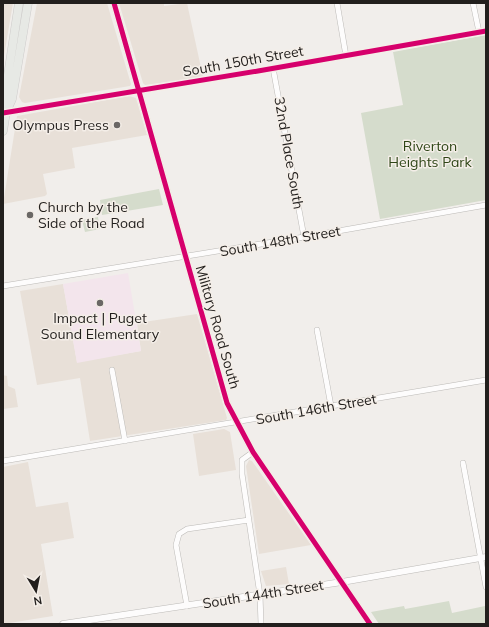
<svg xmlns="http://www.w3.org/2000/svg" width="489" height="627" font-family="Mulish,sans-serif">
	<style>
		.built { fill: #e8e0d8 }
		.education { fill: #f3e5ec }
		.green { fill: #d5dccc }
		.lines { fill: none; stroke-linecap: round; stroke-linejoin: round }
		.minor-casing { stroke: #bcbab7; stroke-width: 6 }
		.tertiary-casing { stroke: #bcbab7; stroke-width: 7 }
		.primary-casing { stroke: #cecccb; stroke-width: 9 }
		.minor { stroke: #fdfcfc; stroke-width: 5 }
		.tertiary { stroke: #fdfcfc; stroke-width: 6 }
		.primary { stroke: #e7e9e5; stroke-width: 8 }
		.cycleway-casing { stroke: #f4eee8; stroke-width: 8 }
		.cycleway { stroke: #d6006c; stroke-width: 5 }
		.poi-dot { fill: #6a6765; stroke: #f4eee8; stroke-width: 1.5 }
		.labels { text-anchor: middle; stroke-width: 3; stroke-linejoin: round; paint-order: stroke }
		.street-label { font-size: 14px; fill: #221f1d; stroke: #f4eee8 }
		.poi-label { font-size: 14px; fill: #221f1d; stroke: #f4eee8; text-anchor: end }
		.park-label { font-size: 14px; fill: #2e4516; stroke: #f4eee8 }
	</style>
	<rect width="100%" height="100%" fill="#f1eeeb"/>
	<!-- built -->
	<path class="built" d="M3,3H13L3,62Z
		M37,3H107L131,84L130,86L25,103L22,102L19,97Z
		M119,3H164V6L187,3L203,77L145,85L143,83Z
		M129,96L136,98L147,135L72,148L75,168L43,174L47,194L45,196L3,204L17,116Z
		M63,284L77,362L141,351L137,323L197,314L227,418L226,420L90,441L80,378L37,385L20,291Z
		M3,375L7,376L8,386L15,389L18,407L3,409Z
		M224,429L230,432L236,470L199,476L193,434Z
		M249,460L252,461L311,545L259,554L246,466Z
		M28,462L36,507L68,502L74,538L41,544L53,616L3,624V467Z
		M286,567L289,584L266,586L261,571Z"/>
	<!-- education -->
	<path class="education" d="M128,273L141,351L77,363L63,284Z"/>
	<!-- green -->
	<path class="green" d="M486,35V200L380,219L361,113L403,105L393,52Z
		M159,189L163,205L102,215L100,200Z
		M98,217L100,229L85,232L82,220Z
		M449,601L452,613L485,606L486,624H379L371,612L404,606L405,609Z"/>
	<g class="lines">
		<defs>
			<path id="minor" d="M337,3L346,56
				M473,3L479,32
				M273,68L304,237
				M4,113L258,71L486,31
				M3,286L304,237L486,205
				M317,330L331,406
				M112,370L125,441
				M253,452L242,460V474L260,595L261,624
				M3,461L486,380
				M463,463L486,587
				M187,606L176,545L179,534L187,529L249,520"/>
			<path id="tertiary" d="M114,3L227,403L253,452L370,624
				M63,624L342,582L486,557"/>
			<path id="primary" d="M6,112L4,101L19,3
				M3,131L6,112L12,99L28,3"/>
		</defs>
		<!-- minor casing -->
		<use href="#minor" class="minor-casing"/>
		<!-- tertiary casing -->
		<use href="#tertiary" class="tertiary-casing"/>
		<!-- primary casing -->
		<use href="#primary" class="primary-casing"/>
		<!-- minor -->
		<use href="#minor" class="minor"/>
		<!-- tertiary -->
		<use href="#tertiary" class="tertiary"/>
		<!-- primary -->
		<use href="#primary" class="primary"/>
		<defs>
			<path id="cycleway" d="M114,3L227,403L253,452L370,624
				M3,113L258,71L486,31"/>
		</defs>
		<!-- cycleway casing -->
		<use href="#cycleway" class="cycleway-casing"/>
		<!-- cycleway -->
		<use href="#cycleway" class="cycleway"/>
	</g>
	<!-- markers -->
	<g class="poi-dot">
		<circle cx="117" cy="125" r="4"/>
		<circle cx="30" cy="215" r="4"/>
		<circle cx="100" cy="303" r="4"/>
	</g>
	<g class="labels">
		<!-- street labels -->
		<g class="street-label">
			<text transform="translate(243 61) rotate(-10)" y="5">South 150th Street</text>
			<text transform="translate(289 153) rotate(80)" y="5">32nd Place South</text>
			<text transform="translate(280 241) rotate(-10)" y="5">South 148th Street</text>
			<text transform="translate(218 327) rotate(74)" y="5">Military Road South</text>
			<text transform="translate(316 409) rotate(-10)" y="5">South 146th Street</text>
			<text transform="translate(263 594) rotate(-9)" y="5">South 144th Street</text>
		</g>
		<!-- poi labels -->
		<g class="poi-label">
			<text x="109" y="130">Olympus Press</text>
			<text x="38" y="212" text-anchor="start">Church by the<tspan x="38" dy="16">Side of the Road</tspan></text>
			<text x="100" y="323" text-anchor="middle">Impact | Puget<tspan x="100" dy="16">Sound Elementary</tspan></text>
		</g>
		<!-- park labels -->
		<g class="park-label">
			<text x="430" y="151">Riverton<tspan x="430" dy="16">Heights Park</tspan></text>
		</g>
	</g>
	<!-- border -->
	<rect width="489" height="627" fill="none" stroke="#221f1d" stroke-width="8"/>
	<!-- north arrow -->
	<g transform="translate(36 591) rotate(170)" stroke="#f4eee8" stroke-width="3" paint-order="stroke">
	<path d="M0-3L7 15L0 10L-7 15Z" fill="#221f1d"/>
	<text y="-6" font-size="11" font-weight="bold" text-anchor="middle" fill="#221f1d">N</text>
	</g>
</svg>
